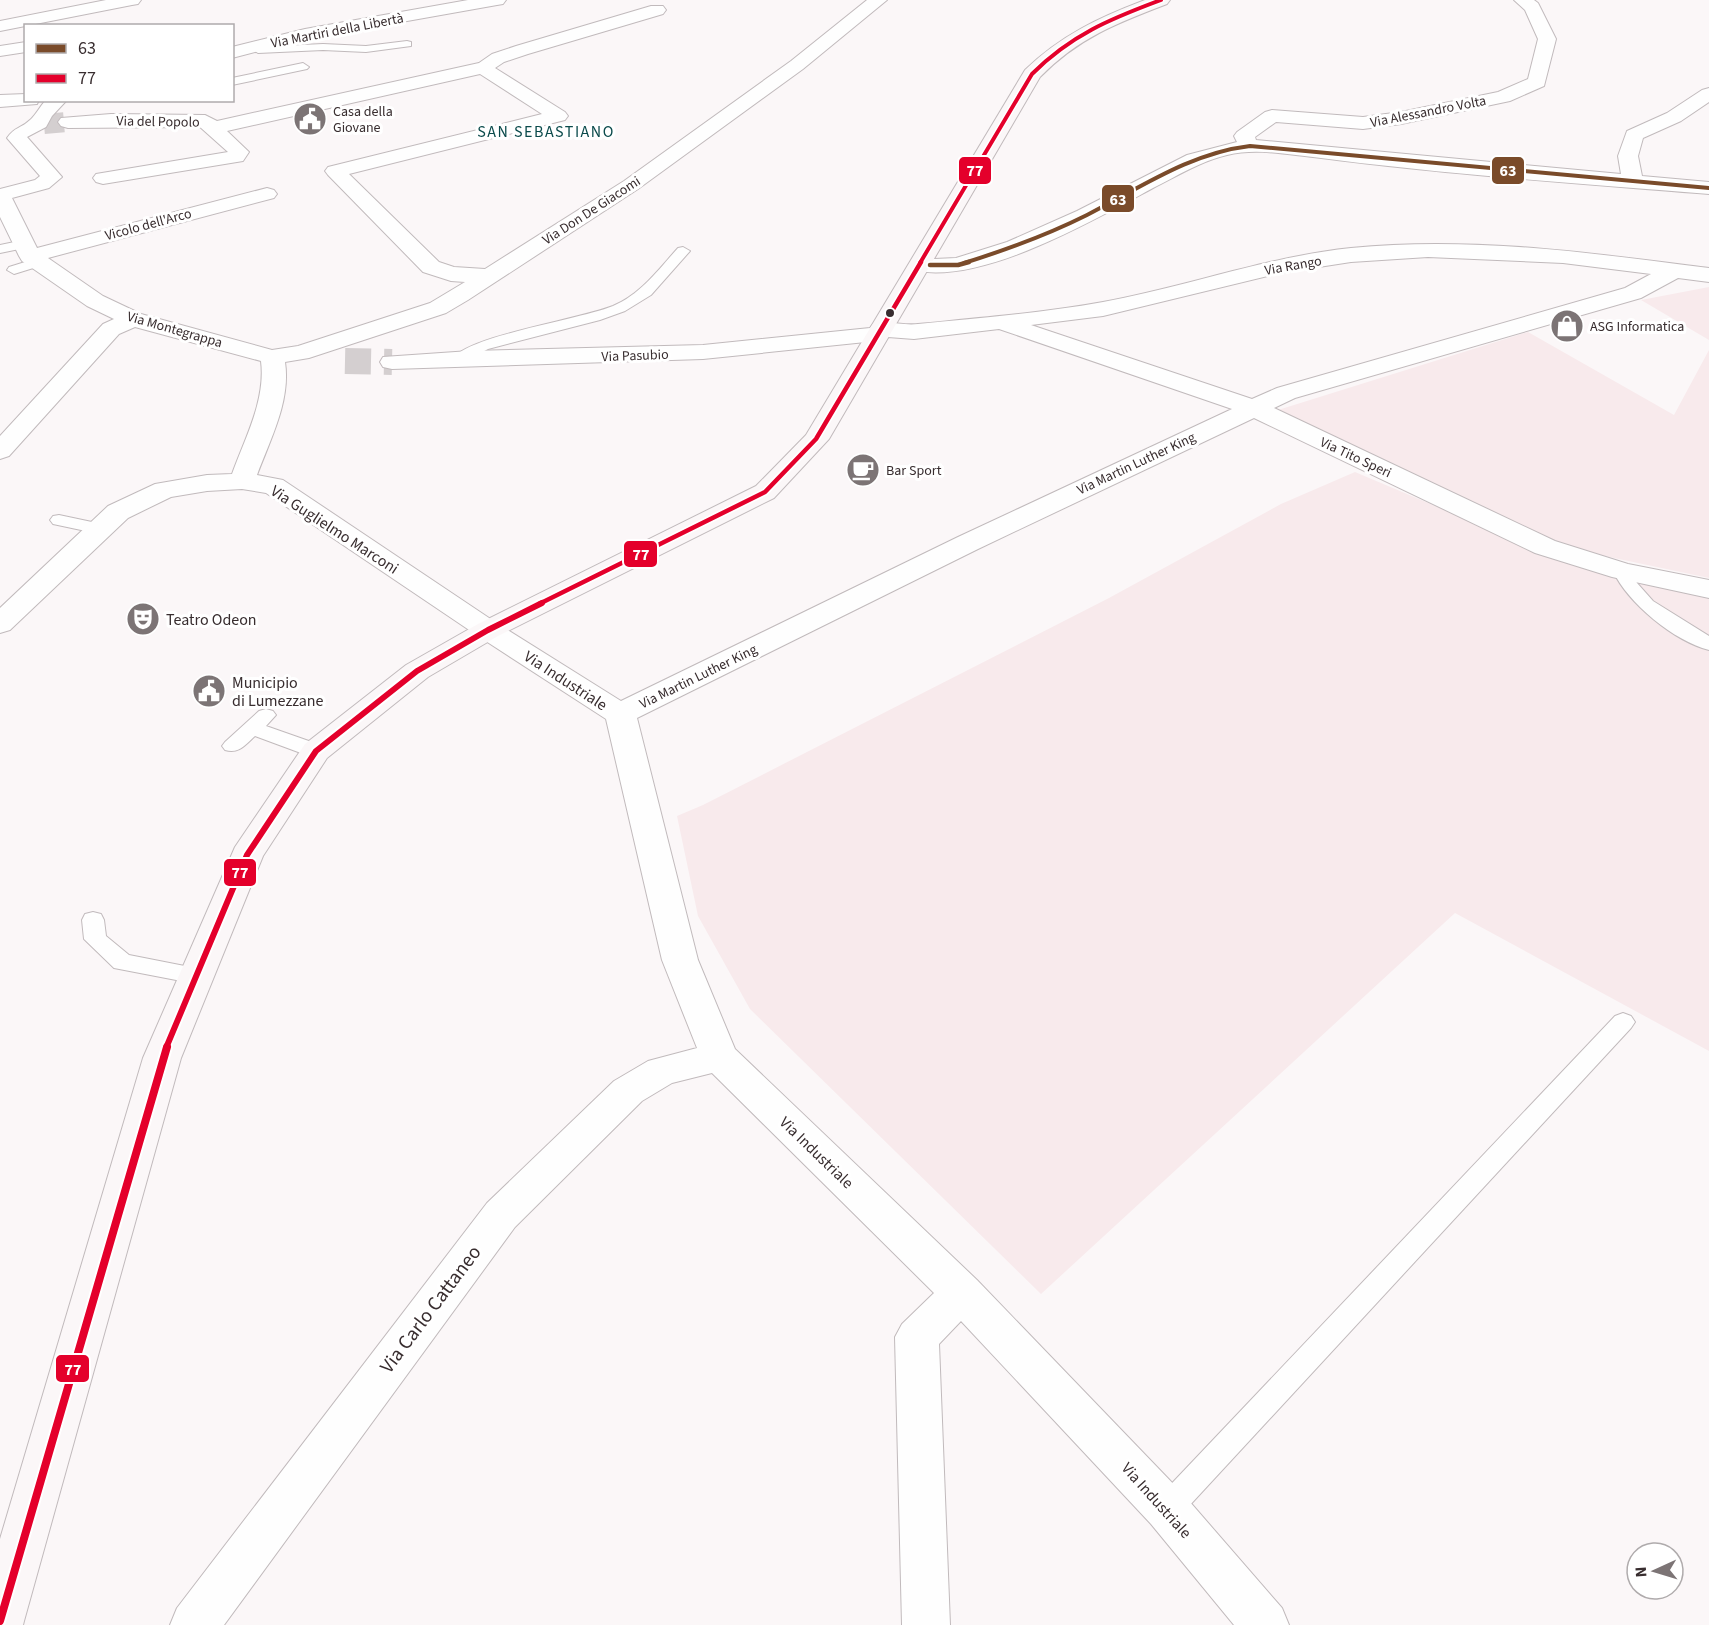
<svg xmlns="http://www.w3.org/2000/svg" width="1709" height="1625" font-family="'Source Sans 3',sans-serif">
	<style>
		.built { fill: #f8eaec }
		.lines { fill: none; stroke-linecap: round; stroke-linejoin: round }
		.street-tunnel-far1 { stroke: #d4cfd0; stroke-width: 20; stroke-dasharray: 20 10; stroke-linecap: butt }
		.street-tunnel { stroke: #d4cfd0; stroke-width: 26; stroke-dasharray: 26 13; stroke-linecap: butt }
		.lane-casing { stroke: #c1babc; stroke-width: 2 }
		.street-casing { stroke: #c1babc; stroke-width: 2 }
		.secondary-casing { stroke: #c1babc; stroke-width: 2 }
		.lane { fill: #fefefe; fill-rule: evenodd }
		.street { fill: #fefefe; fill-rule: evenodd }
		.secondary { fill: #fbf7f8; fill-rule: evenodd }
		.bus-1-far1-casing { stroke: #fff; stroke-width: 7 }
		.bus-1-casing { stroke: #fff; stroke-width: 8 }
		.bus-2-far3-casing { stroke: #fff; stroke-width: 7 }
		.bus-2-far2-casing { stroke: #fff; stroke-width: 8 }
		.bus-2-far1-casing { stroke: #fff; stroke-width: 10 }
		.bus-2-casing { stroke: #fff; stroke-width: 12 }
		.bus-1-far1 { stroke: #7a4b2a; stroke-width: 4 }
		.bus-1 { stroke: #7a4b2a; stroke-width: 4.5 }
		.bus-2-far3 { stroke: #e4002b; stroke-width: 4 }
		.bus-2-far2 { stroke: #e4002b; stroke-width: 4.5 }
		.bus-2-far1 { stroke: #e4002b; stroke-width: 6 }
		.bus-2 { stroke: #e4002b; stroke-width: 8 }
		.bus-dot { fill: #382d2f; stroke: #fff; stroke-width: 2 }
		.labels { text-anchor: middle; stroke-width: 6; stroke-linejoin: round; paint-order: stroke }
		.far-street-label { font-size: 14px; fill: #382d2f; stroke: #fff }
		.far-poi-label { font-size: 14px; fill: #382d2f; stroke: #fff; text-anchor: start }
		.far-quarter-label { font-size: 16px; letter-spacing: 1.5px; fill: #0a4a4b; stroke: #fff }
		.street-label { font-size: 16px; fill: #382d2f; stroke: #fff }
		.poi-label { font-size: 16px; fill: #382d2f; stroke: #fff; text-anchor: start }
		.near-street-label { font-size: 20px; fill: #382d2f; stroke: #fff }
		.line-badge { stroke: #fff; stroke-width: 2 }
		.badge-label { font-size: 16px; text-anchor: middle; font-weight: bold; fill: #fff }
	</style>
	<rect width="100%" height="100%" fill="#fbf7f8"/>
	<!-- built -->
	<path class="built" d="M1709,287V340L1641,300Z
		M1528,332L1674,415L1709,350V578L1557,546L1278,410Z
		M1355,472L1549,554L1709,598V1051L1455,913L1041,1294L750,1009L698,916L677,816L703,805L1109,598L1281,504Z"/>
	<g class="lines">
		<!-- street-tunnel-far1 -->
		<path class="street-tunnel-far1" d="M44,124L68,122"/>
		<!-- street-tunnel -->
		<path class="street-tunnel" d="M345,361L392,362"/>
		<defs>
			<path id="lane" d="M407,41L411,42V46L366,52L323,50L258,53L247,46L253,43L261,47L323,44L366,46Z
				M303,63L309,67L307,69L232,85V78Z
				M24,240L31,244L29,247L0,253V245Z
				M683,247L690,251L651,295L625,311L600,320L488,349L460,364L452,359C471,335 578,320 613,306C641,294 658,270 678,248Z
				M38,258L45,262L43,265L14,274L7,270L9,267Z
				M59,515L106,525L109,529L106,533L100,534L53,524L50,520L53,516Z
				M1622,566L1628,567L1637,583L1653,601L1709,636V650C1674,641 1628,603 1613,571L1616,567Z
				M266,709L273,711L276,715L266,726L323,746L326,751L323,756L316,757L309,756L255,736C245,745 239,754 225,750L222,746L225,742L259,711Z
				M93,912L101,914L104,920L106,936L129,955L205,970L209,976L205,982L197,984L114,968L84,939L82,920L85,914Z
				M1623,1013L1631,1016L1635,1022L1631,1028L1177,1519L1167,1523L1157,1519L1152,1509L1157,1499L1615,1016Z"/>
			<path id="street" d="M106,0H141L138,4L132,5L0,31V21Z
				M468,0H506L503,4L497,5L306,39L232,58V47L305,29Z
				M867,0H887L803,69L638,189L468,300L446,313L309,358L285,362C291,401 270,440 257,475L283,480L498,624L621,701L958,537L1232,409L999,329L914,339L888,337L885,340L703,359L392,369L383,367L380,362L383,357L470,351L703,345L870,328L873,324C888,320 903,326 918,324C979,318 1042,313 1103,302C1186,287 1266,257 1351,248C1471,236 1591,253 1709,268V282L1678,278L1641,298L1295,398L1274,408L1555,541L1628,564L1709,580V598L1612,577L1535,553L1254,418L978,549L637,718L698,960L735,1049L977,1280L1183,1494L1282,1608L1289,1625H1234L1151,1524L961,1321L939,1344L950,1625H902L895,1337L902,1324L934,1293L712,1073L672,1083L642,1101L515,1227L224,1625H170L177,1608L487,1203L614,1081L648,1061L697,1048L662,960L606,719L478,636L266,493L242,489L207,491L171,497L128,518L10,630L0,633V608L108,506L155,484L207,475L232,474C245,438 266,400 261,361L135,327L119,334L9,456L0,459V436L103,324L114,319L87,306L22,261L19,256L0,217V189L35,180L40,176L7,138C14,127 22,128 30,120C36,115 40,106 46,100H67L52,116L46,127L27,137L62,177L49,188L12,198L37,248L267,188L274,190L277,194L274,198L48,258L103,296L141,314L272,350L298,346L430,303L465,282L451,281L423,272L328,175L325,171L328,167L542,114L480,74L227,131L249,152L243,161L103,184L96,182L93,178L96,174L228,152L200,127L68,128L61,126L58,122L61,118L111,114L205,115L217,121L479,63L492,54L516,46L651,6H663L666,10L663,14L528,54L504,62L495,68L565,112L568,116L565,120L349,174L439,262L454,267L485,269L624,181L791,61ZM1428,257L1563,263L1651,274L1625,288L1277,388L1252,399L1031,325L1103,316L1280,273L1351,262Z
				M1514,0H1534L1538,3L1556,39L1544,86L1510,101L1401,124L1363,129L1276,122L1255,137L1256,140L1621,174L1618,156L1627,131L1667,113L1702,90L1709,88V102L1681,121L1643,138L1638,156L1642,176L1709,182V194C1609,186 1508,179 1407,168C1376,165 1344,161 1313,157C1285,154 1255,148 1227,155C1201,161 1177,176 1153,188C1094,220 980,286 913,270L910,265L913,260L956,258L1007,242L1077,211L1187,155L1237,142L1234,136L1237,132L1265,112L1272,110L1363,117L1401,112L1498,92L1528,79L1538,39L1525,10Z
				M26,42V52L0,56V46Z
				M26,94V100H39L37,104L0,107V95Z"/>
			<path id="secondary" d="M1145,0H1170L1167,4C1117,23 1078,38 1040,77L829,439L774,498L498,636L428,677L327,758L263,856L181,1058L24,1621L23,1625H0V1539L143,1058L235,847L305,744L406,665L478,624L756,486L806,435L1025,70C1061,35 1100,17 1145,0Z"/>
		</defs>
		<!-- lane casing -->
		<use href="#lane" class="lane-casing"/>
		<!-- street casing -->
		<use href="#street" class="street-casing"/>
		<!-- secondary casing -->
		<use href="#secondary" class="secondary-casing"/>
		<!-- lane -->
		<use href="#lane" class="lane"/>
		<!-- street -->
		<use href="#street" class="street"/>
		<!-- secondary -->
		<use href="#secondary" class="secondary"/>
		<defs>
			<path id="bus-1-far1" d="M964,263C1006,250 1047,235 1087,215C1140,188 1190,153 1250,146L1709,188"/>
			<path id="bus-1" d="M930,265H958L969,262"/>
			<path id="bus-2-far3" d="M920,263L1032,74C1071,35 1110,19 1161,0"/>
			<path id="bus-2-far2" d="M539,604L765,492L816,439L921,262"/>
			<path id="bus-2-far1" d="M166,1048L247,855L316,751L417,671L488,630L542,603"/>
			<path id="bus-2" d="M0,1621L167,1047"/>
		</defs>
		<!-- bus-1-far1 casing -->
		<use href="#bus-1-far1" class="bus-1-far1-casing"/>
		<!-- bus-1 casing -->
		<use href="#bus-1" class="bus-1-casing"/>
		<!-- bus-2-far3 casing -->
		<use href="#bus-2-far3" class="bus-2-far3-casing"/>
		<!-- bus-2-far2 casing -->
		<use href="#bus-2-far2" class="bus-2-far2-casing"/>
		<!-- bus-2-far1 casing -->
		<use href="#bus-2-far1" class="bus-2-far1-casing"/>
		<!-- bus-2 casing -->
		<use href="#bus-2" class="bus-2-casing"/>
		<!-- bus-1-far1 -->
		<use href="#bus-1-far1" class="bus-1-far1"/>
		<!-- bus-1 -->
		<use href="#bus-1" class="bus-1"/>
		<!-- bus-2-far3 -->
		<use href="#bus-2-far3" class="bus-2-far3"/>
		<!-- bus-2-far2 -->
		<use href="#bus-2-far2" class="bus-2-far2"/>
		<!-- bus-2-far1 -->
		<use href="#bus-2-far1" class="bus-2-far1"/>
		<!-- bus-2 -->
		<use href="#bus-2" class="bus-2"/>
	</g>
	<!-- icons -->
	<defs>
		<symbol id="civic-disc" viewBox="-11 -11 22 22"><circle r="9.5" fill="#7c7475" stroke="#fff"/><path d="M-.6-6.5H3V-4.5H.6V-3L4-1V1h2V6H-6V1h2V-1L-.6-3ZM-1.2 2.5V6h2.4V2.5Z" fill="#fff"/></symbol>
		<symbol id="shop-disc" viewBox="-11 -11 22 22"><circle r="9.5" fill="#7c7475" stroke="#fff"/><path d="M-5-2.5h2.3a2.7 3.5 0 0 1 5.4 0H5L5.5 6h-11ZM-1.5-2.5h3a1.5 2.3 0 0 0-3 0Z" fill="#fff"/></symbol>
		<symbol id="cafe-disc" viewBox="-11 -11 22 22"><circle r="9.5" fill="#7c7475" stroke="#fff"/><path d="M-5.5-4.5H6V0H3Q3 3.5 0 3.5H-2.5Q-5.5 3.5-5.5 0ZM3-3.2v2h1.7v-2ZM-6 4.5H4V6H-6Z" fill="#fff"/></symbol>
		<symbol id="theatre-disc" viewBox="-11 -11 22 22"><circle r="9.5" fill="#7c7475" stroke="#fff"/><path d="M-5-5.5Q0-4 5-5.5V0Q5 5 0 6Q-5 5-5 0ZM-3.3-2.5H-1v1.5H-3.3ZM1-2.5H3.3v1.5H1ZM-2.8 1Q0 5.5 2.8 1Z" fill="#fff"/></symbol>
	</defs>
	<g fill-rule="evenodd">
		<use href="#civic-disc" x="291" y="100" width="38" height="38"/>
		<use href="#shop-disc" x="1548" y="307" width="38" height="38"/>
		<use href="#cafe-disc" x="844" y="451" width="38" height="38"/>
		<use href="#theatre-disc" x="124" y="600" width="38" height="38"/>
		<use href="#civic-disc" x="190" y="672" width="38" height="38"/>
	</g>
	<!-- markers -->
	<circle class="bus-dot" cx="890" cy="313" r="5"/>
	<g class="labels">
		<!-- far-street labels -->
		<g class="far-street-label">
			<text transform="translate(337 30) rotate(-11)" y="5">Via Martiri della Libertà</text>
			<text transform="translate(1428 111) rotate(-11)" y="5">Via Alessandro Volta</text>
			<text transform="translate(158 121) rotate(1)" y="5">Via del Popolo</text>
			<text transform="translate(591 210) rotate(-33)" y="5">Via Don De Giacomi</text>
			<text transform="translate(148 224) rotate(-15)" y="5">Vicolo dell'Arco</text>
			<text transform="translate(1293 265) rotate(-10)" y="5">Via Rango</text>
			<text transform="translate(175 329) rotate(16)" y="5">Via Montegrappa</text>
			<text transform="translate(635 355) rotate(-2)" y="5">Via Pasubio</text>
			<text transform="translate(1356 457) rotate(25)" y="5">Via Tito Speri</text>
			<text transform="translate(1136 463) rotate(-25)" y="5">Via Martin Luther King</text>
			<text transform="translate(698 676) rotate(-26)" y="5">Via Martin Luther King</text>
		</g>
		<!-- far-poi labels -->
		<g class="far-poi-label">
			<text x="333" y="116">Casa della<tspan x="333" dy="16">Giovane</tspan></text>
			<text x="1590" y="331">ASG Informatica</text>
			<text x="886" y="475">Bar Sport</text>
		</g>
		<!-- far-quarter labels -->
		<g class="far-quarter-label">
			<text x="546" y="137">SAN SEBASTIANO</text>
		</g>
		<!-- street labels -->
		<g class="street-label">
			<text transform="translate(335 529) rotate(33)" y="6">Via Guglielmo Marconi</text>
			<text transform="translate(566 680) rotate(33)" y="6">Via Industriale</text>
			<text transform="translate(817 1152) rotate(44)" y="6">Via Industriale</text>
			<text transform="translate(1157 1500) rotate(48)" y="6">Via Industriale</text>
		</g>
		<!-- poi labels -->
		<g class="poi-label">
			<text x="166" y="625">Teatro Odeon</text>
			<text x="232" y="688">Municipio<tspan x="232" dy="18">di Lumezzane</tspan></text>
		</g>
		<!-- near-street labels -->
		<g class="near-street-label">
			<text transform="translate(430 1309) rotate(-53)" y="7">Via Carlo Cattaneo</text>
		</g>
	</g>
	<g class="line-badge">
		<rect x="958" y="156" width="34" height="29" rx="6" fill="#e4002b"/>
		<rect x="1491" y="156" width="34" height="29" rx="6" fill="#7a4b2a"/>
		<rect x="1101" y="184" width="34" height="29" rx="6" fill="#7a4b2a"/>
		<rect x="623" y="540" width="35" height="28" rx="6" fill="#e4002b"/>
		<rect x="223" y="858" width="34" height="29" rx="6" fill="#e4002b"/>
		<rect x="55" y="1354" width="35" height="29" rx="6" fill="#e4002b"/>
	</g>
	<g class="badge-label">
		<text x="975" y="176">77</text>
		<text x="1508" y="176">63</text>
		<text x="1118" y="205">63</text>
		<text x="641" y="560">77</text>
		<text x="240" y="878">77</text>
		<text x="73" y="1375">77</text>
	</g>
	<!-- legend -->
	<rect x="24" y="24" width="210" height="78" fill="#ffffff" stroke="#afabac" stroke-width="1.5"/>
	<rect x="36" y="44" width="30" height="9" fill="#7a4b2a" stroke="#afabac" stroke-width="1.5"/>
	<text x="78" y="54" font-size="18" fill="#382d2f">63</text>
	<rect x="36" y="74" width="30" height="9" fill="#e4002b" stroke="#afabac" stroke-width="1.5"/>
	<text x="78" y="84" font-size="18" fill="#382d2f">77</text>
	<!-- north arrow -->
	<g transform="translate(1655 1571) rotate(266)"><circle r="28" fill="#ffffff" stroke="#afabac" stroke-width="1.5"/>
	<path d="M0-4.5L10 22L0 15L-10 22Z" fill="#7c7475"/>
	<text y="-9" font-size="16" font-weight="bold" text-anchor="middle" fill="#382d2f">N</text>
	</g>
</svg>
